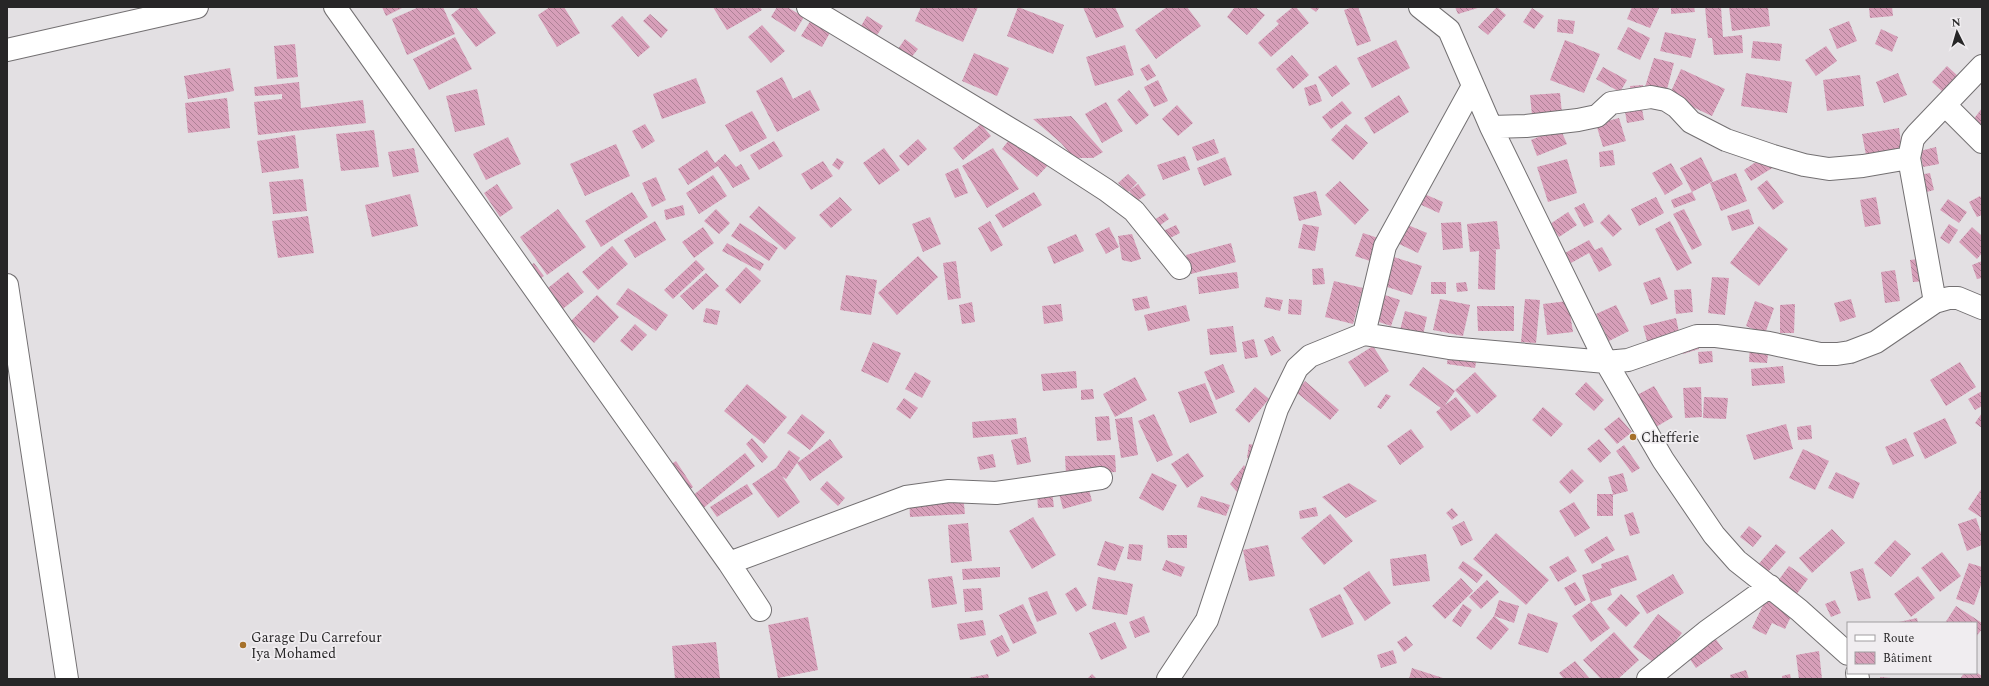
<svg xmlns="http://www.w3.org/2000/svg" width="1989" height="686" font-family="Spectral,serif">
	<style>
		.building { fill: url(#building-back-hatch) }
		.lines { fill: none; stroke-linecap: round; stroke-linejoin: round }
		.minor-casing { stroke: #737072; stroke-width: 24 }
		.tertiary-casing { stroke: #737072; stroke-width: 24 }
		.minor { stroke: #fff; stroke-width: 22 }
		.tertiary { stroke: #fff; stroke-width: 22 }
		.poi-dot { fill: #a6712a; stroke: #f0edf0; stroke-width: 1.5 }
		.labels { text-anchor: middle; stroke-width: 3.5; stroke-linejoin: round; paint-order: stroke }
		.poi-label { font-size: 14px; fill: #272627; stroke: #f0edf0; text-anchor: start }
	</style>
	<defs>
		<pattern id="building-back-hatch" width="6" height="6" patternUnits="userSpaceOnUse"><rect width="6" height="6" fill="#d79fb9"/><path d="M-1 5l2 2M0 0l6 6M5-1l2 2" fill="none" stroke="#ae8196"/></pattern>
	</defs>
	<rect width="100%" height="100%" fill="#e3e0e3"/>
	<!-- building -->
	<path class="building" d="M382,7H401L402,8L386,16Z
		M419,7H443L455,34L407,55L392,19Z
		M461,7H476L496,33L476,47L451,15Z
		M550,7H564L580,33L557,47L538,15Z
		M713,7H760L762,10L727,30Z
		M777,7H787L804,17L795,32L771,17Z
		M921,7H978L963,42L915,21Z
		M1018,7L1064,25L1053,54L1007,36Z
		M1083,7H1115L1124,27L1096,38Z
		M1167,7H1187L1201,26L1156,59L1135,30Z
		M1235,7H1255L1265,15L1247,35L1227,17Z
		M1293,7H1296L1309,23L1271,57L1258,43L1279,24L1276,21Z
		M1309,7H1320L1316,12Z
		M1353,7H1358L1371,41L1357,46L1344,10Z
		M1455,7H1481L1458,14Z
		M1497,7L1506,15L1488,35L1478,27Z
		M1632,7L1659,8L1650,28L1627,19Z
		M1671,7H1694L1695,12L1671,14Z
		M1705,7H1721L1723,37L1742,35L1743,53L1714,55L1712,38H1708Z
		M1729,7H1768L1770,26L1732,31Z
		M1869,7H1892L1893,16L1870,18Z
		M1532,8L1544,16L1534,29L1523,22Z
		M650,14L668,30L661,38L643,21Z
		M622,16L650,47L638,57L611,26Z
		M867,16L883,26L873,41L858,31Z
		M1558,19L1575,21L1573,34L1557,32Z
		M811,20L831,31L822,47L801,36Z
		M1849,21L1857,41L1837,49L1829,29Z
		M762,25L785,51L771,63L748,37Z
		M1628,27L1650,38L1640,60L1617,49Z
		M1881,29L1898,37L1892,52L1875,44Z
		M1665,32L1696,39L1691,58L1660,51Z
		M455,37L472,69L429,90L413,59Z
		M905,39L918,49L910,59L898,49Z
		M1396,40L1410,68L1372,88L1357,58Z
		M1565,40L1600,54L1584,93L1550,80Z
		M1753,41L1782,44L1780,61L1751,58Z
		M295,44L298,77L277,79L274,46Z
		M1125,45L1134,75L1095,86L1086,57Z
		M1826,46L1837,61L1816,76L1805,60Z
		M974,53L1009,68L997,96L962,81Z
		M1292,55L1309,75L1293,89L1276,69Z
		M1654,58L1674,63L1666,93L1645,87Z
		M1149,64L1156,76L1147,81L1140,69Z
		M1336,65L1350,84L1332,97L1318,77Z
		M1947,66L1959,77L1944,93L1932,82Z
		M1603,67L1627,80L1620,92L1596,79Z
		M230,68L234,91L188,99L184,76Z
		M1681,69L1725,89L1712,116L1669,96Z
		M1746,73L1792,82L1787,113L1741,106Z
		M1898,73L1907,95L1884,103L1876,82Z
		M1860,75L1864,106L1827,111L1823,80Z
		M782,77L793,99L810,90L820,110L777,132L756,91Z
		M696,78L706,103L662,119L653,94Z
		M1158,80L1168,101L1154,107L1144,87Z
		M299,82L301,108L363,100L366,123L258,135L254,102L282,99V94L255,96L254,87Z
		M1316,84L1322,101L1309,106L1304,88Z
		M1643,85L1644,94L1631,95L1630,86Z
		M477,89L485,125L455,132L446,96Z
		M1129,90L1149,115L1136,125L1117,100Z
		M1560,93L1562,113L1532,115L1530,95Z
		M1399,95L1409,112L1374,134L1364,118Z
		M227,98L230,128L188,133L185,103Z
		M1342,101L1352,113L1331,129L1322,117Z
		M1106,102L1123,131L1102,143L1085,114Z
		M1641,103L1644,120L1627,123L1624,106Z
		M1177,105L1193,123L1178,136L1162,119Z
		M1982,108V127L1973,120Z
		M752,111L767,138L740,152L725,125Z
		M1071,116L1103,152L1093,158H1074L1061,143L1033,119Z
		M1619,118L1626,141L1603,147L1596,124Z
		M645,124L655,141L642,149L632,131Z
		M981,124L991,136L963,160L953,148Z
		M1346,124L1368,143L1353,160L1331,140Z
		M1560,128L1567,144L1537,156L1531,140Z
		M1899,128L1902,150L1866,155L1862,134Z
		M374,130L379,167L341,171L336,134Z
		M295,135L299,168L262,173L257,141Z
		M1012,136L1048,165L1037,177L1002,149Z
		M508,137L521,164L486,180L473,154Z
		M918,139L927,149L908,166L899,156Z
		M1214,139L1219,153L1197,161L1192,147Z
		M774,141L783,156L759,170L750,155Z
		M616,144L630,176L585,196L570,164Z
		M1936,147L1939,164L1923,167L1920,151Z
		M414,148L419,172L393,177L388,152Z
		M884,148L900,170L879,185L863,163Z
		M993,148L1019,189L987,208L962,166Z
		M707,150L715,163L725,154L736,167L741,164L750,179L733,188L718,166L688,185L678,169Z
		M1613,150L1615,165L1600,167L1599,152Z
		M1766,155L1774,167L1751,181L1744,170Z
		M1185,156L1190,170L1163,180L1157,165Z
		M1225,157L1232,175L1204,186L1197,168Z
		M1701,157L1713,181L1692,192L1680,168Z
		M837,158L844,162L839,170L832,165Z
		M1567,159L1577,193L1548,202L1537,167Z
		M823,161L833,176L811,190L801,174Z
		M1671,163L1683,184L1665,195L1652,173Z
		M958,168L968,193L955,198L945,174Z
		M1736,173L1747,201L1721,211L1710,183Z
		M1930,173L1934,190L1923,193L1919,175Z
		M1128,174L1137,183L1129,191L1138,184L1146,195L1137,201L1129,191L1128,192L1118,183Z
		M713,175L727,196L699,214L686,193Z
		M656,177L666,200L652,207L642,183Z
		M303,179L307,211L273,214L269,182Z
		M1767,180L1784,202L1773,210L1757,188Z
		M1340,181L1369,210L1355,225L1325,195Z
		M497,184L513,208L500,217L484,193Z
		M1316,191L1322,215L1299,221L1293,197Z
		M632,192L648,217L601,247L585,221Z
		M1034,192L1042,205L1003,228L995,215Z
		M1692,192L1696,200L1674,208L1671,200Z
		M1422,193L1443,202L1439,213L1417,203Z
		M410,194L418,226L372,237L365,205Z
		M1980,196L1982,199V215L1977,217L1969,202Z
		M840,197L852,210L831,228L819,215Z
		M1656,197L1664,213L1639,226L1631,209Z
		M1876,197L1881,224L1865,227L1860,200Z
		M1948,199L1967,212L1959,223L1940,210Z
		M1584,203L1594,222L1584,227L1574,208Z
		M683,205L685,215L666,220L664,210Z
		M759,206L796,238L785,250L749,217Z
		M558,209L586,247L547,275L520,237Z
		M716,209L730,223L719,234L704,221Z
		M1684,209L1702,245L1692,250L1673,214Z
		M1749,209L1754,224L1732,231L1727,216Z
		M1568,212L1577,225L1559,237L1550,224Z
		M1165,213L1169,219L1159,226L1154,220Z
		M1609,214L1622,229L1613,237L1600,223Z
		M308,216L314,253L278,258L272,221Z
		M930,217L941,244L923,252L912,224Z
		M655,221L666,240L635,258L624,240Z
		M990,221L1003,245L991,252L978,228Z
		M1497,221L1500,249L1491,250H1496L1495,290L1478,289L1479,251L1470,252L1467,224Z
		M1670,221L1692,263L1677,271L1655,229Z
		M1461,222L1463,248L1443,250L1441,223Z
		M740,223L778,248L769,261L731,236Z
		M1403,223L1427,233L1418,253L1395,242Z
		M1303,224L1319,227L1315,251L1298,248Z
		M1949,224L1958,230L1949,244L1940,238Z
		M1176,225L1180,233L1168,239L1163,231Z
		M1759,226L1788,249L1759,286L1730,263Z
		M703,227L714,243L694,258L682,242Z
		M1109,227L1119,247L1106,254L1095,234Z
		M1972,227L1982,236V253L1977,259L1959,242Z
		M1363,233L1381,239L1373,262L1355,256Z
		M1076,234L1084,251L1054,264L1047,247Z
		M1132,234L1141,259L1131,262L1122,260L1118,236Z
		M1589,240L1595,250L1602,247L1612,265L1599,272L1589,253L1571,263L1565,253Z
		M727,243L764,264L760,271L722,251Z
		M1231,243L1236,262L1191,274L1186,255Z
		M612,246L628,264L598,290L582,272Z
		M918,256L938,277L897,315L878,293Z
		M1394,257L1422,266L1412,295L1384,286Z
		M1925,258L1927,281L1913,282L1910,260Z
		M696,260L705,269L673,299L664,290Z
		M956,261L961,298L948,300L943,263Z
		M1982,261V278L1977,279L1972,265Z
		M534,263L544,276L538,280L528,267Z
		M746,267L761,281L740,304L725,290Z
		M1323,268L1325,284L1313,285L1312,269Z
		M1895,270L1900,301L1885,303L1881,272Z
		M568,272L584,292L559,312L543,292Z
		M1237,272L1239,288L1199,294L1197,277Z
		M706,273L719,286L693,310L680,296Z
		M846,275L877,280L871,315L840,310Z
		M1660,277L1668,299L1651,305L1643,283Z
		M1712,277L1729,278L1725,315L1708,313Z
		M1334,281L1363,288L1353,324L1325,317Z
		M1431,282H1446V294H1431Z
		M1466,282L1468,291L1457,292L1456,283Z
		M628,288L668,315L656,331L616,304Z
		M1691,289L1693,312L1676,314L1674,290Z
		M1382,294L1400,300L1391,326L1373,320Z
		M597,295L619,317L594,343L571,321Z
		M1147,296L1150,308L1135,311L1132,299Z
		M1266,297L1283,300L1280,311L1264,307Z
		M1289,299L1302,300L1301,315L1288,314Z
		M1440,299L1470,305L1463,336L1433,330Z
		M1525,299L1540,300L1536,343L1521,342Z
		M1851,299L1856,317L1840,322L1834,303Z
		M1568,301L1573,332L1547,335L1543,304Z
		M1755,301L1774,308L1765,334L1746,326Z
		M972,302L975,322L962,324L959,305Z
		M1061,304L1063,321L1044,324L1042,306Z
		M1795,304L1794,333H1780V305Z
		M1186,305L1190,321L1148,331L1144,315Z
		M1616,305L1629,331L1609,341L1596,314Z
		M1477,306H1514V331H1478Z
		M706,308L720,311L717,325L703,322Z
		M1405,311L1427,317L1423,335L1400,330Z
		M1676,318L1680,337L1648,345L1643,326Z
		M635,324L647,335L632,351L620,341Z
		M1233,326L1237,352L1210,355L1207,329Z
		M1273,336L1281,351L1271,356L1264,340Z
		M1254,339L1258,357L1245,359L1242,342Z
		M873,342L901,353L888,383L861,371Z
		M1697,343L1699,349L1683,354L1681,348Z
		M1750,345L1769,346L1767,363L1749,362Z
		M1373,346L1389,371L1365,387L1348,362Z
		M1449,348L1478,352L1475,368L1447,364Z
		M1712,351L1713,362L1699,364L1698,352Z
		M1960,362L1976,387L1946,406L1930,380Z
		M1223,364L1235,392L1216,400L1204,372Z
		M1783,366L1785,383L1752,386L1751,369Z
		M1423,367L1455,391L1445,405L1456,397L1471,416L1451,431L1436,412L1441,408L1409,385Z
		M1076,371L1077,388L1043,391L1041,374Z
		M915,372L931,381L922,398L905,389Z
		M1475,372L1497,396L1477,414L1455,390Z
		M1135,377L1147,400L1115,417L1103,394Z
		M1305,381L1339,410L1330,420L1296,392Z
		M1586,382L1604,400L1594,411L1575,394Z
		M1205,383L1217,413L1190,423L1178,392Z
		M747,384L787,417L764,444L724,411Z
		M1654,386L1673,417L1656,427L1637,395Z
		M1255,387L1269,399L1249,423L1235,410Z
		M1701,387L1702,417L1685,418L1683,388Z
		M1093,389L1094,399L1081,400V390Z
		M1982,391V406L1975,410L1968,399Z
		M1386,394L1391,396L1381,409L1377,407Z
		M1704,397L1728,398L1726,419L1703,418Z
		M904,398L918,408L910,419L896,409Z
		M1543,407L1563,424L1551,437L1532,420Z
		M1982,413V428L1975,423Z
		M802,414L825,432L810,450L787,433Z
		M1154,414L1173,455L1157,462L1138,421Z
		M1109,416L1111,440L1097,441L1095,417Z
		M1132,417L1138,455L1121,458L1115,419Z
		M1619,417L1632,432L1617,444L1604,429Z
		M1016,418L1018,434L973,438L972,422Z
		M1945,418L1957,443L1925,459L1913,433Z
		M1786,424L1793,449L1754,460L1746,435Z
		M1811,425L1812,439L1798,440L1797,427Z
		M1411,429L1424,447L1400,465L1387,446Z
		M1026,437L1031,462L1017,465L1011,440Z
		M752,438L768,457L762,463L746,444Z
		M1906,438L1914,456L1893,465L1885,447Z
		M830,439L843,457L810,481L797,463L786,479L782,476L800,502L778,518L752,484L776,468L789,450L800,458L797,463Z
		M1599,439L1611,453L1600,463L1587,449Z
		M1249,444L1260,446L1257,460L1247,458Z
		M1624,445L1640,468L1632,473L1616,451Z
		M1803,449L1829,461L1815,490L1789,478Z
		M745,453L755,466L701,510L691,497Z
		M1188,453L1204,476L1187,488L1171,464Z
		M993,454L996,467L980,470L977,457Z
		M1115,455L1116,472L1066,474L1065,456Z
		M676,461L693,487L685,493L667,467Z
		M1244,465L1251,477L1237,492L1230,484Z
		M1572,469L1584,481L1570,494L1559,482Z
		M1836,472L1860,483L1853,499L1828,488Z
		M1152,473L1177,485L1163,511L1139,498Z
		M1623,473L1628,491L1613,495V516H1597V494H1613L1608,477Z
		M827,481L845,498L838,506L820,489Z
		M1087,482L1092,501L1063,509L1058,490Z
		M1349,483L1377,501L1346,518L1322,497Z
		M747,484L753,494L717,517L710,507Z
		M1982,488V518L1968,509Z
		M1052,492L1054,507L1038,508L1037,494Z
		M963,495L965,514L910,517L909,497Z
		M1201,496L1230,505L1226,516L1197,507Z
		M1574,502L1590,528L1575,537L1559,511Z
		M1316,507L1318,516L1300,519L1299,511Z
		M1452,508L1458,515L1452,520L1446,513Z
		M1633,512L1640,533L1630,536L1624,515Z
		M1330,514L1353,541L1324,565L1301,538Z
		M1033,517L1056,555L1032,569L1009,531Z
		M1976,518L1982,536V545L1967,551L1958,524Z
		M1464,521L1473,540L1461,546L1452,527Z
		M968,523L972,561L951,563L948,525Z
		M1749,526L1762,536L1753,547L1740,537Z
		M1832,529L1845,543L1812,573L1799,558Z
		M1496,533L1549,580L1526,605L1473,559Z
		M1167,535H1187V548H1168Z
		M1607,536L1615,550L1592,564L1584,550Z
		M1895,540L1911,554L1891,577L1874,563Z
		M1105,541L1124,547L1115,571L1097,565Z
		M1129,544L1143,545L1141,561L1127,559Z
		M1776,544L1786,552L1765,575L1756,567Z
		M1268,545L1275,576L1249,581L1243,550Z
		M1942,552L1961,576L1940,592L1921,568Z
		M1426,554L1430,581L1393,586L1390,559Z
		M1628,555L1637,580L1610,589L1612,595L1591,602L1582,575L1602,568L1601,564Z
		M1568,556L1577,571L1558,582L1549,567Z
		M1166,560L1185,567L1181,577L1162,570Z
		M1463,561L1483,575L1477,583L1458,568Z
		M1969,563L1982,567V582L1974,605L1956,599Z
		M1789,566L1808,579L1796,595L1777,582Z
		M1000,567V577L963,580L962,569Z
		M1863,568L1871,598L1858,601L1850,572Z
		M1369,571L1391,603L1365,621L1343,588Z
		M1673,574L1684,593L1647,614L1636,596Z
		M952,576L957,604L932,608L928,579Z
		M1918,576L1935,598L1911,617L1894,594Z
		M1098,577L1133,584L1127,615L1092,609Z
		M1461,578L1473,591L1445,619L1432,606Z
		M1487,580L1499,592L1481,609L1469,597Z
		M1575,582L1586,600L1575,606L1564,588Z
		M1076,587L1087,605L1076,612L1065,594Z
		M981,588L983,610L965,612L963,589Z
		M1047,591L1057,614L1037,622L1028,598Z
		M1340,594L1354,624L1322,638L1309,609Z
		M1621,594L1640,613L1626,627L1607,609Z
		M1768,595L1795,608L1785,629L1772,623L1766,635L1752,628Z
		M1499,600L1519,606L1514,623L1494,616Z
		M1835,600L1841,613L1831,617L1825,604Z
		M1591,602L1610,628L1591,642L1572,616Z
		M1023,604L1037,633L1013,644L999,615Z
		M1463,604L1472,610L1461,627L1452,621Z
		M1956,606L1982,623V629L1976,637V623H1945Z
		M1528,613L1558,623L1548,653L1518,644Z
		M1658,614L1682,633L1657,665L1633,647Z
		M1144,616L1150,632L1135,638L1129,622Z
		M1494,616L1509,629L1491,650L1476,638Z
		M808,617L818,670L778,678L768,625Z
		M1917,618L1918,623H1899V622Z
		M983,620L986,635L960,640L957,624Z
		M1115,622L1127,648L1101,660L1089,633Z
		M1614,632L1639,660L1618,679H1601L1583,660Z
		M1712,634L1723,649L1696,668L1685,652Z
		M1002,635L1010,651L997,657L990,641Z
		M1406,636L1413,645L1404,652L1397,642Z
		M716,642L720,679H675L672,646Z
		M1393,650L1397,663L1381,668L1377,655Z
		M1819,651L1822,679H1799L1796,655Z
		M1575,661L1590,679H1564L1559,673Z
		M1412,668L1446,679H1409Z
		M1746,670L1749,679H1731L1730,675Z
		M1976,672L1982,676V679H1960L1964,673Z
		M988,674L989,679H969V678Z
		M1092,674L1097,679H1087Z
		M1790,674L1791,679H1782V676Z
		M1880,677L1891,678L1890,679H1880Z"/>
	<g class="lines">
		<defs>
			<path id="minor" d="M335,7L729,563L760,610
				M808,7L1035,144L1106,190L1134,211L1180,268
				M1420,7L1449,30L1491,127L1606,362L1663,460L1714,535L1737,561L1799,610L1848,654
				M7,50L197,7
				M1945,105L1982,142
				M1491,127L1526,126L1578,120L1597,116L1611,103L1651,97L1666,100L1677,107L1691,122L1726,140L1773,156L1804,165L1829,169L1863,166L1909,158
				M1935,302L1909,158L1913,139L1917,134L1982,66
				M1364,334L1385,246L1473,86
				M729,563L906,497L949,491L996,493L1101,478
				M1857,673L1858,679
				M1168,679L1207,620L1277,409L1297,368L1310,356L1364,334L1449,348L1606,362L1628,360L1697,336H1716L1769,343L1820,354H1837L1850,352L1876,342L1935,302L1949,298H1958L1982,308
				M1648,679L1706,632L1770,586"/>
			<path id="tertiary" d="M7,285L67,679"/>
		</defs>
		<!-- minor casing -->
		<use href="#minor" class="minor-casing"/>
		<!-- tertiary casing -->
		<use href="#tertiary" class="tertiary-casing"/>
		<!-- minor -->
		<use href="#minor" class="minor"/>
		<!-- tertiary -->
		<use href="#tertiary" class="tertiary"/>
	</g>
	<!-- markers -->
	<g class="poi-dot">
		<circle cx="1633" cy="437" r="4"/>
		<circle cx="243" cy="645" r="4"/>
	</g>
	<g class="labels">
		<!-- poi labels -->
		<g class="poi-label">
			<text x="1641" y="442">Chefferie</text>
			<text x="251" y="642">Garage Du Carrefour<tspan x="251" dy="16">Iya Mohamed</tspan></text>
		</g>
	</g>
	<!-- border -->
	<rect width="1989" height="686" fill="none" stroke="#272627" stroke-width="16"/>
	<!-- legend -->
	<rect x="1847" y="622" width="130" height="52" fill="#f0edf0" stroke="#a09da0"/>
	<rect x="1855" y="635" width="20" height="6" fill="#ffffff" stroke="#a09da0"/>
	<text x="1883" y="642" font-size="12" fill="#272627">Route</text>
	<rect x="1855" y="652" width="20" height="12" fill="url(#building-back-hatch)" stroke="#a09da0"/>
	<text x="1883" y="662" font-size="12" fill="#272627">Bâtiment</text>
	<!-- north arrow -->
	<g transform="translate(1957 32) rotate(355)" stroke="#f0edf0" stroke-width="3" paint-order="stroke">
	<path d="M0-3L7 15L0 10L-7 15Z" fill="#272627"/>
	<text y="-6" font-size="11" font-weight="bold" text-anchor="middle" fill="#272627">N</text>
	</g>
</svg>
